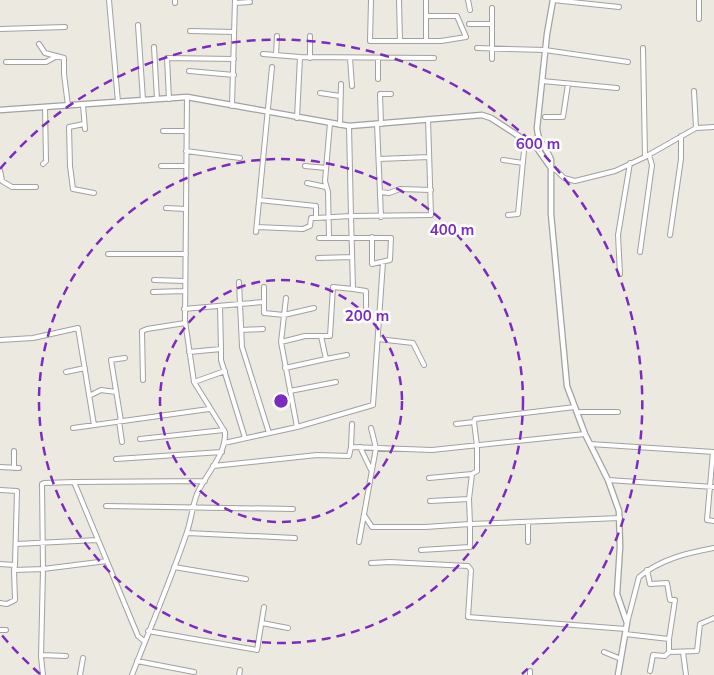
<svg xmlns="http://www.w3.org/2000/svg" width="714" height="675" font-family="Mulish,sans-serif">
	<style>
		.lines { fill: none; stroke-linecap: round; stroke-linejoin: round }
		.minor-casing { stroke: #a1a1a1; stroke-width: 6 }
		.tertiary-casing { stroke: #a1a1a1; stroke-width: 7 }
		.minor { stroke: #fff; stroke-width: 4 }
		.tertiary { stroke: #fff; stroke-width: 4.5 }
		.ring { fill: none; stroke: #7b2cbf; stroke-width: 2.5; stroke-dasharray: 9 6 }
		.centre { fill: #7b2cbf; stroke: #fff; stroke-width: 2.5 }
		.ring-label { font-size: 15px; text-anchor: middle; font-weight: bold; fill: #7b2cbf; stroke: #fff; stroke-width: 5; stroke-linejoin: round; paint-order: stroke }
	</style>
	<rect width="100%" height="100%" fill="#ece9e0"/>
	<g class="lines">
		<defs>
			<path id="minor" d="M109,0L118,102
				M175,0V3
				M371,0L370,41H426V0
				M399,0L400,41
				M468,0L470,10
				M553,0L619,7
				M235,3L250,2
				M492,8V59
				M426,16H457L466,37L441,41H426
				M699,19V0
				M469,24H492
				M138,25L143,100
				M0,29L65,27
				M190,31L234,32
				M39,44L45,53L64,58V74L68,106
				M154,47L157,99
				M477,48L545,50L628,62
				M643,48L645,157
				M263,54L300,57L297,118
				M276,55L277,36
				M300,57L434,58
				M310,58V36
				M350,58L352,86
				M378,58V79
				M6,62H46L57,56
				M189,71L234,75
				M542,81L617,88
				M694,91L696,128
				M320,93L340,96
				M169,99L167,58L234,59
				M83,105L85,129
				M232,106L235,0
				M545,117H563L568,84
				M84,124L69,127L70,166L73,189L94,193
				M377,124L381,217
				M381,124L380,94H391
				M340,125L341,84
				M349,126L351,216L431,215L428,119
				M163,131H186
				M186,151L240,158
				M379,159L429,157
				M503,160L523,163
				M43,164L46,161L45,107
				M161,166H186
				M305,166L326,168
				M552,169L557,171L564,178L575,181L615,171L645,157L696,128L714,127
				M0,170L2,181L12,187H36
				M307,183L326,187
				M380,192L389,193L400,189L431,190
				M259,200L316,206V218L351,216L353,289L333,287L330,336H305L281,342L297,427
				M166,208L186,209
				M508,215L518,214L525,140
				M257,227L303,229L310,226L311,218H316
				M256,232L272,67
				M670,235L681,159V136
				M329,237L328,192L325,181L330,123
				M319,238H391L390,260L372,264V237
				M640,252L652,165L649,155
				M108,254H186
				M318,258L352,257
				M620,274L618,235L630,163
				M154,280L184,281
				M353,289L366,291V307
				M153,292L184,291
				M264,302V287
				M220,306L221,349
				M184,309L240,304L239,282
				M241,330L263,329
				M378,339L413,343L424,365
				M0,340L33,338L78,328L94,425
				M281,342L286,298
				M189,352L221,349V360L245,438
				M326,359L347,355
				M285,368L326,359L321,336
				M66,372L85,368
				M143,380L142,331L147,329L185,323
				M194,382L225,371
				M290,391L336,382
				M89,396L101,390L116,392
				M577,412H618
				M119,421L122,442
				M121,421L111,360L125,358
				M456,424L474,422L475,419L575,407
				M73,428L209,409
				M269,433L242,347L240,304L264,302V313L284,315L314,308
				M140,439L224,430
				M224,443L297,427L373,405L383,262
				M590,444L714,452
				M351,447L352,424
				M360,447L371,470
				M713,452L707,520L714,521
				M116,459L222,452
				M213,466L317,455L349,456L351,447L432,450L585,434
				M0,467L19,468
				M14,468V451
				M429,478L472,474L477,471V446L474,422
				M608,480L714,487
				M74,482L205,481
				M0,490L17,491L15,565
				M469,499L472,474
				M430,501L469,499L470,524L620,518
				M106,506L293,509
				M364,515L372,527H425L470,524V547L421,550
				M528,522V542
				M187,533L295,538
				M359,542L376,448L371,428
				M16,544L97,540
				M371,563L390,562L468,566L471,570L468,617L626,629
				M0,564L15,565L14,570L43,569L42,484L44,483L74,482L138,636L144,641
				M174,567L246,579
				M647,570L650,584L667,583L670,600H675L669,639V652L697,651L700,624L714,618
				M0,603L7,604L15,600L14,570
				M262,623L288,628
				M627,623L639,577C661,559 687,553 714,548
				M0,630H6
				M148,631L257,650L264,607
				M625,634L669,639
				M604,652L621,659
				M683,652L686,675
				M41,655L66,656
				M137,661L194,672
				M530,671V675
				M650,671L653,655L665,656L669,652
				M43,675L41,657L43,569L107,561
				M80,675L83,658
				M132,675C150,628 170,582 186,535C191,522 192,507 197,494C206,473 226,456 225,432L194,382L185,321L187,97
				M239,675L240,670"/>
			<path id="tertiary" d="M553,0L547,34L537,128C538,143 546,146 551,160V214L567,386L585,434L608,480L619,511L620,547L617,594L627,623L618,675
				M0,110L187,97L349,126L482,115L491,118L537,148L551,168"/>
		</defs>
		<!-- minor casing -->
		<use href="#minor" class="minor-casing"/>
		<!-- tertiary casing -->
		<use href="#tertiary" class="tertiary-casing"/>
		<!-- minor -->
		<use href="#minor" class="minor"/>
		<!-- tertiary -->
		<use href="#tertiary" class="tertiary"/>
	</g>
	<!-- distance rings -->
	<g class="ring">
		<circle cx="281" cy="401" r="121"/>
		<circle cx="281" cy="401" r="242"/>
		<path d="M40 674A364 364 0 0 1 0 633M0 169A364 364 0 1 1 522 674"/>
	</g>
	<circle cx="281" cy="401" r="8" class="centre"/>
	<g class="ring-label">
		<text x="538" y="149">600 m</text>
		<text x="452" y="235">400 m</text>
		<text x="367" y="321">200 m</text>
	</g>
</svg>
